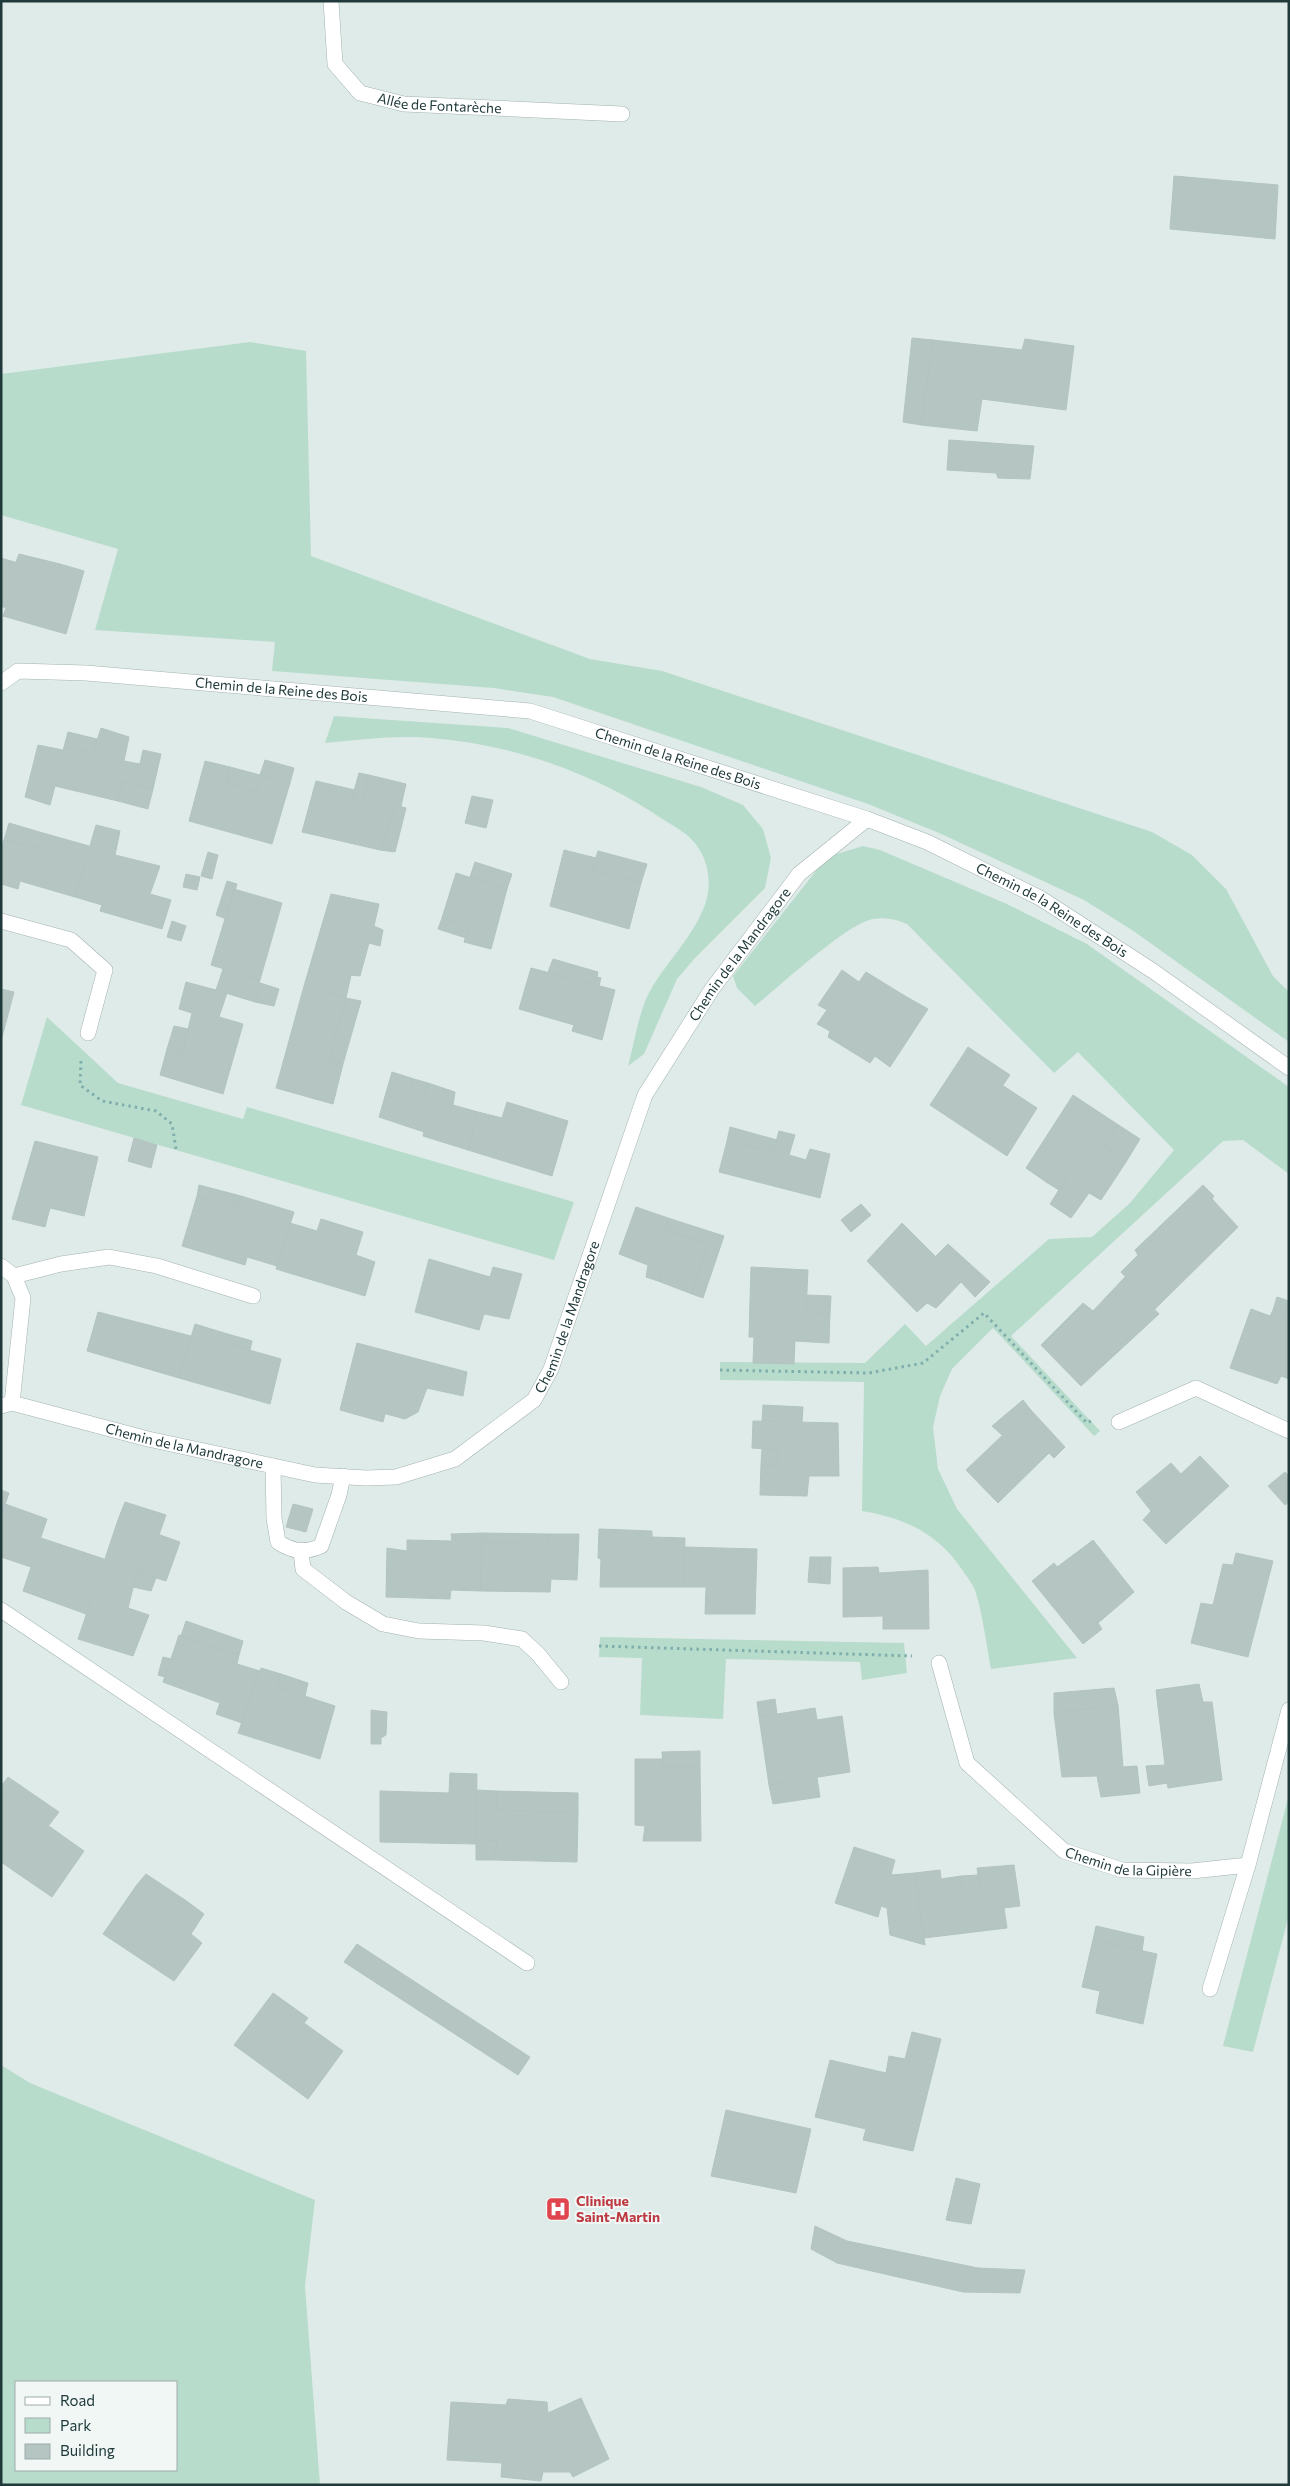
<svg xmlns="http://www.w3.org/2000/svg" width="1290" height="2486" font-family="Commissioner,sans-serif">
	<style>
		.green { fill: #b8dccc; fill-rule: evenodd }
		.building { fill: #b5c5c2; stroke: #b2c4c2 }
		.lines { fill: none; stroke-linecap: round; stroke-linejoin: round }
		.lane-casing { stroke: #a2b2b1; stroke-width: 16 }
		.street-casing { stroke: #a2b2b1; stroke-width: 16 }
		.path { stroke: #7faead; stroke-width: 3; stroke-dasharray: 2.5 4; stroke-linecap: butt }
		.lane { stroke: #fff; stroke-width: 15 }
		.street { stroke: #fff; stroke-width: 15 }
		.labels { text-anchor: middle; stroke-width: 4; stroke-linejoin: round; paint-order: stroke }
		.street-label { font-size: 14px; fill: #203a3b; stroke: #f0f7f5 }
		.health-label { font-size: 14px; font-weight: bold; fill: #be3a42; stroke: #f0f7f5; text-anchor: start }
	</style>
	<rect width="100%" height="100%" fill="#dfebe9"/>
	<!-- green -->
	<path class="green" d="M250,342L306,351L311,556L590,659L662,671L1152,832L1192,855L1226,889L1273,976L1289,992V1042L1132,930L1084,900L939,833L868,804L553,697L494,688L272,671L275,642L95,630L118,549L1,515V374Z
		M334,716L508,728L701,787L743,805L763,829L771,858L765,888L695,958L677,979L644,1054L628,1066C634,1045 639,1011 649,993C665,962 703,928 708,892C711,875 705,853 692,840C685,832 673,826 664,820C597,774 512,744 431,738C396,735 360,740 325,743Z
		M863,846L880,850L1007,904L1087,944L1289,1087V1174L1243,1140L1223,1141L1011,1336L1100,1431L1094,1436L993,1328L952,1369L940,1396L933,1427L938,1469L957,1509L1077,1658L991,1669C986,1643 983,1615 975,1590C972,1583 967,1577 963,1571C939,1534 905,1518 862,1511L864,1382L720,1380V1362L865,1363L905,1324L926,1346L1049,1239L1092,1237L1130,1203L1174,1150L1078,1052L1054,1073L907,924C895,919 886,917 873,919C846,924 780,986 755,1006L737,988L733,976L827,857Z
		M47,1017L118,1083L243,1119L247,1107L574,1202L554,1260L21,1105Z
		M600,1637L904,1643L907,1673L862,1680L860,1662L726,1659L723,1719L640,1715L642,1658L599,1657Z
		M1289,1795V1915L1253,2052L1223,2046Z
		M1,2065L30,2083L315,2200L305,2286L320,2485H1ZM176,2382V2470H16V2382Z"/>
	<!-- building -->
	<path class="building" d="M1174,176L1278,185L1275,239L1170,229Z
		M912,338L933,340L921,425L903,422Z
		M1025,339L1074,346L1066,410L982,399L977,431L921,425L933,340L1022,350Z
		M949,440L1034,446L1030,479L998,478L996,473L947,470Z
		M19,554L60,564L55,574L16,562Z
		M1,558L55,574L60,564L84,571L66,634L3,616L6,608L1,606Z
		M101,728L129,737L124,761L140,764L143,750L161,754L153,789L123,782L118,801L55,786L50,805L25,797L38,745L63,750L64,747L93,753Z
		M68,732L97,739L93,753L64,747Z
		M265,760L294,768L290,783L260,775Z
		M205,761L230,767L226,783L255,792L260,775L290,783L272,844L189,821Z
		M230,767L260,775L255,792L226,783Z
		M359,773L369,775L363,800L352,798Z
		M369,775L406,784L401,806L395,805L380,850L302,832L316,781L355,790L352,798L363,800Z
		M123,782L153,789L148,809L118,801Z
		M472,796L493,800L486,828L465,823Z
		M395,805L406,808L395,852L380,850Z
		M9,823L43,833L39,848L4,840Z
		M96,825L120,831L115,855L160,866L150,894L171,900L162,929L100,911L102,905L75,897Z
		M43,833L89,846L75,897L20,881L18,889L1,884V849L4,840L39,848Z
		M564,850L596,858L592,870L641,883L629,929L550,906Z
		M598,851L647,864L641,883L592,870Z
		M208,852L218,855L212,879L201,876Z
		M475,862L512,874L507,889L470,877Z
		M456,873L507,889L491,949L464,942L469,926L442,918Z
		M186,874L200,877L197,890L183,887Z
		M227,881L237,884L226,919L216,915Z
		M234,889L282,903L260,980L211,965Z
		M331,894L379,904L374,926L383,930L380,946L369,943L360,976L351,975L346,998L304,986Z
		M442,918L469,926L466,938L438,929Z
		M172,921L186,926L181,941L167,937Z
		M553,959L598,972L597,977L601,978L599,986L548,972Z
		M531,968L615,990L602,1040L572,1031L574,1025L519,1009Z
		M223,969L260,980L255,1002L216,990Z
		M842,970L896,1008L905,996L928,1009L890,1067L875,1056L870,1063L828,1037L830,1031L817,1024L827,1010L818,1005Z
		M866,972L905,996L896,1008L859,982Z
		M186,982L227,993L219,1017L243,1024L223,1094L160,1075L167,1049L182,1054L192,1013L179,1009Z
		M260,983L279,989L274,1006L255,1002Z
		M304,986L346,998L329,1060L343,1064L333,1104L276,1088Z
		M1,989L14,992L1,1041Z
		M346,998L361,1001L343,1064L329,1060Z
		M174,1026L188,1029L182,1054L167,1049Z
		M968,1047L1010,1075L1003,1085L961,1058Z
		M961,1058L1037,1108L1007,1156L930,1105Z
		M392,1072L414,1079L411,1092L425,1095L428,1083L455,1092L453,1105L478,1112L468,1150L423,1136L424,1132L379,1117Z
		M414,1079L428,1083L425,1095L411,1092Z
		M1073,1095L1117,1124L1111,1135L1066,1106Z
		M507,1102L568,1121L552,1176L468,1150L478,1112L502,1118Z
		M1066,1106L1111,1135L1104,1147L1126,1162L1101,1200L1089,1193L1071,1218L1050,1204L1067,1177L1054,1170L1046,1182L1026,1168Z
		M1117,1124L1140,1139L1126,1162L1104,1147Z
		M730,1127L777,1140L773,1152L727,1141Z
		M779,1131L795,1135L789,1155L806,1160L810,1149L830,1154L820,1198L719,1172L727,1141L773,1152Z
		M134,1138L157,1145L151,1168L128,1161Z
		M35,1141L98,1157L84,1216L50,1208L45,1227L12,1219Z
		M1054,1170L1067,1177L1059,1190L1046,1182Z
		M199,1185L241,1196L237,1208L197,1196Z
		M1203,1185L1214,1196L1212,1199L1238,1227L1155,1309L1121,1272L1138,1255L1135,1250Z
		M197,1196L237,1208L241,1196L294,1212L277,1266L247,1257L245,1265L182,1246Z
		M861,1204L871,1215L851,1232L841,1220Z
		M636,1207L668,1218L666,1229L708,1245L692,1294L658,1281L661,1270L619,1254Z
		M668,1218L724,1236L703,1298L692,1294L708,1245L666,1229Z
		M321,1219L363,1232L356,1255L375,1262L365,1296L276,1269L290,1223L317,1231Z
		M902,1223L918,1239L911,1245L929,1263L948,1244L990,1282L975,1297L961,1282L936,1308L927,1303L917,1312L867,1261Z
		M918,1239L935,1256L929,1263L911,1245Z
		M429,1259L490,1277L493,1267L522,1274L509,1319L484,1314L479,1330L415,1312Z
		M648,1265L661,1270L658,1281L646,1277Z
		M751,1267L808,1270L806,1312L830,1313L829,1343L795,1341L794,1364L753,1363L754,1337H749Z
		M1125,1277L1159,1314L1081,1386L1041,1345L1083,1303L1093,1311Z
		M807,1295L831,1296L830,1313L806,1312Z
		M1277,1297L1289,1301V1316L1273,1310Z
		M1251,1309L1270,1316L1273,1310L1289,1316V1379L1281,1376L1277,1384L1230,1368Z
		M98,1312L191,1336L179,1378L87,1351Z
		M195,1324L221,1332L218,1341L281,1359L270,1404L179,1378Z
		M221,1332L252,1341L250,1350L218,1341Z
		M357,1343L467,1372L463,1396L427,1388L418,1412L405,1419L342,1402Z
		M1023,1400L1030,1409L1002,1435L992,1426Z
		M342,1402L385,1414L383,1422L340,1410Z
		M763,1405L803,1407L802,1422L762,1421Z
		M1030,1409L1065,1447L1054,1458L1049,1453L998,1503L966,1470Z
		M753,1421L838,1423L839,1476H809L807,1496L760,1495L761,1464L777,1465L779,1450L752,1448Z
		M762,1449L779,1450L777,1465L761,1464Z
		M1200,1456L1229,1486L1166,1544L1143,1520L1151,1511L1136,1492L1171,1463L1181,1474Z
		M1285,1472L1289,1476V1502L1285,1505L1268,1486Z
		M1,1490L9,1493L1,1516Z
		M125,1502L166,1515L159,1535L118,1520Z
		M5,1504L47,1519L31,1567L1,1557V1516Z
		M293,1504L313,1509L306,1532L286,1527Z
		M118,1520L180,1542L166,1581L137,1572L128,1608L149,1615L133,1656L78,1639Z
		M599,1529L652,1531V1537L685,1538L684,1587H600L601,1559L598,1558Z
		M482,1533L481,1591L451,1590L450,1599L386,1597L387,1548L407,1551V1540L452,1541L451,1534Z
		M482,1533L549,1534L548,1544L482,1543Z
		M549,1534H579L577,1580L551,1579L550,1592L481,1591L482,1543L548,1544Z
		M41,1538L104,1559L86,1614L23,1591Z
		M1093,1540L1134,1592L1125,1600L1084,1547Z
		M685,1547L757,1549L755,1614H705L706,1587H684Z
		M1084,1547L1125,1600L1098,1623L1102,1629L1083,1644L1032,1581L1054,1563L1057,1567Z
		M1236,1553L1273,1561L1248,1657L1191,1643L1201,1603L1213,1605L1223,1564L1233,1565Z
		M810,1557H821L819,1583L808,1582Z
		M821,1557H831L830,1584L819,1583Z
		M878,1567L879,1573L928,1570L929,1629H883V1616L843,1617V1568Z
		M137,1572L156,1578L151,1591L133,1587Z
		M186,1621L243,1641L239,1655L181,1636Z
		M179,1635L239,1655L237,1664L260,1671L242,1723L216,1714L220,1703L163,1682Z
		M163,1657L171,1659L165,1677L158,1675Z
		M261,1668L281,1674L277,1687L335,1706L320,1759L238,1733Z
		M281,1674L308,1683L305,1696L277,1687Z
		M1199,1684L1203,1702H1212L1222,1780L1168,1788L1167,1783L1149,1786L1146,1766L1165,1765L1156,1690Z
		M1114,1688L1118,1705L1054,1713V1693Z
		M775,1699L777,1714L759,1717L757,1702Z
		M1118,1705L1123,1767L1137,1766L1140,1793L1101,1797L1097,1776L1062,1777L1054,1713Z
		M815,1708L817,1720L842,1716L850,1772L769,1785L759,1717Z
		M371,1710L387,1712L386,1735L381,1738V1744H371Z
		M700,1751V1766H663L662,1752Z
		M635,1759H663V1766H700L701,1841H643L645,1826L635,1825Z
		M450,1773L477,1774L476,1844L380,1842V1791L449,1793Z
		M8,1777L59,1812L49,1825L1,1792V1786Z
		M817,1778L820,1797L773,1804L769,1785Z
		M476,1790L496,1791V1810L578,1813L577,1862L495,1860L497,1841L476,1840Z
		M496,1791L578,1793V1813L496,1810Z
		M1,1792L84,1851L52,1897L1,1862Z
		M476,1840L497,1841L495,1860H476Z
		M854,1847L895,1860L891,1875L915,1873L925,1945L890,1935L887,1908L881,1906L878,1917L835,1903Z
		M1014,1865L1020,1906L1004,1908L1007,1928L924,1938L915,1873L940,1870L941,1879L961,1876L963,1892L980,1891L977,1868Z
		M146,1874L188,1902L176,1915L136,1886Z
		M978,1875L980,1891L963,1892L961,1876Z
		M136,1886L176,1915L188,1902L204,1914L191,1934L202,1943L174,1981L103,1934Z
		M1096,1926L1144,1937L1142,1951L1093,1940Z
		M1093,1940L1157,1954L1143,2024L1096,2013L1100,1991L1082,1987Z
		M357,1944L530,2057L518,2075L344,1962Z
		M273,1993L308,2018L304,2023L343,2051L308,2099L234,2045Z
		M912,2032L941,2039L913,2151L863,2140L866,2129L815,2117L830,2060L886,2073L889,2056L905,2059Z
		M726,2110L811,2129L796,2193L711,2176Z
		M956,2178L980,2184L971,2224L946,2220Z
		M815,2226L847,2241L978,2268L1025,2270L1020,2293L963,2292L837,2263L811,2249Z
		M581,2398L609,2459L573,2477L570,2472H543L541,2481L501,2477L502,2463L447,2460L451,2402L506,2405L508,2399L547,2402L548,2413Z"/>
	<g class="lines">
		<defs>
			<g id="lane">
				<path id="s1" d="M331,1L335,64L360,93L404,104L622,114"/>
				<path d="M1,921L71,940L105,970L88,1033"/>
				<path d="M14,1276L61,1264L109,1257L157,1266L253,1296"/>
				<path d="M1119,1422L1196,1388L1289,1431"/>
				<path d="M1,1610L527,1963"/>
			</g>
			<g id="street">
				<path id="s2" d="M1,683L18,671L86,673L530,711L867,819L927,842L1040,898L1153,971L1289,1068"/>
				<path d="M1,1266L14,1276L23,1298L12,1403"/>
				<path id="s3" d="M1,1406L12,1403L148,1439L315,1475L366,1478L396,1477L455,1459L534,1400L551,1369L645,1095L712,989L799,874L867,819"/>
				<path d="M273,1466L274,1518L278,1542C293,1552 305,1553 321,1546L339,1495L343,1476"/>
				<path d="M301,1551L303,1569L346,1602L383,1624L419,1631L484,1633L522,1639L538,1654L561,1682"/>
				<path id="s4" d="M939,1663L967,1763L1064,1851L1122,1870L1192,1871L1248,1865"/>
				<path d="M1210,1989L1248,1865L1289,1710"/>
			</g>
		</defs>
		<!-- lane casing -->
		<use href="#lane" class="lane-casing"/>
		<!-- street casing -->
		<use href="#street" class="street-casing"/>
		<!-- path -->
		<path class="path" d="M81,1061L80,1085L102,1101L156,1111L172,1124L176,1149
			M720,1370L869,1373L923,1363L984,1313L1087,1423L1091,1421
			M599,1646L912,1656"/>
		<!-- lane -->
		<use href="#lane" class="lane"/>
		<!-- street -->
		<use href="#street" class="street"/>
	</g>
	<!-- icons -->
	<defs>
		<symbol id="hospital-square" viewBox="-11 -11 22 22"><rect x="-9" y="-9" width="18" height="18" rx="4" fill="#e0444e" stroke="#f0f7f5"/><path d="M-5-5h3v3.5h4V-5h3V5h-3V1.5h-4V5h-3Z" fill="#fff"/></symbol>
	</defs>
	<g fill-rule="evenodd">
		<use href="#hospital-square" x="544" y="2195" width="28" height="28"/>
	</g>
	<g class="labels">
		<!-- street labels -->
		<g class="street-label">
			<text dy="5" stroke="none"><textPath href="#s1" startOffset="182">Allée de Fontarèche</textPath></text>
			<text dy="5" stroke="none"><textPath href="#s2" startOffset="285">Chemin de la Reine des Bois</textPath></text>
			<text dy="5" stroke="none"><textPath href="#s2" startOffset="690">Chemin de la Reine des Bois</textPath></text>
			<text dy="5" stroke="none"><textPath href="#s2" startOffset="1095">Chemin de la Reine des Bois</textPath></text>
			<text dy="5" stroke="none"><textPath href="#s3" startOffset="1059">Chemin de la Mandragore</textPath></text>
			<text dy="5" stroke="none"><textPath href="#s3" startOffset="654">Chemin de la Mandragore</textPath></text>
			<text dy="5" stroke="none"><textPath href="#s3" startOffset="189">Chemin de la Mandragore</textPath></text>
			<text dy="5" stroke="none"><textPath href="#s4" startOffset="301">Chemin de la Gipière</textPath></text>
		</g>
		<!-- health labels -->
		<g class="health-label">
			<text x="576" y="2206">Clinique<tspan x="576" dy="16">Saint-Martin</tspan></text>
		</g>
	</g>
	<!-- border -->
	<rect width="1290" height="2486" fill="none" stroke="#203a3b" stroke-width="5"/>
	<!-- legend -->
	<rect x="15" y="2381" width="162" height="90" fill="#f0f7f5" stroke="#9dabab"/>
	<rect x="25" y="2397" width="25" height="8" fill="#ffffff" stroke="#9dabab"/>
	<text x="60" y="2406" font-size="15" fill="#203a3b">Road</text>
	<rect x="25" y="2418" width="25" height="15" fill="#b8dccc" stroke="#9dabab"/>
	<text x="60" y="2431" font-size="15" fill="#203a3b">Park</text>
	<rect x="25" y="2444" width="25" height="15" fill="#b5c5c2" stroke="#9dabab"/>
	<text x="60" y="2456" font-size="15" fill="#203a3b">Building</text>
</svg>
